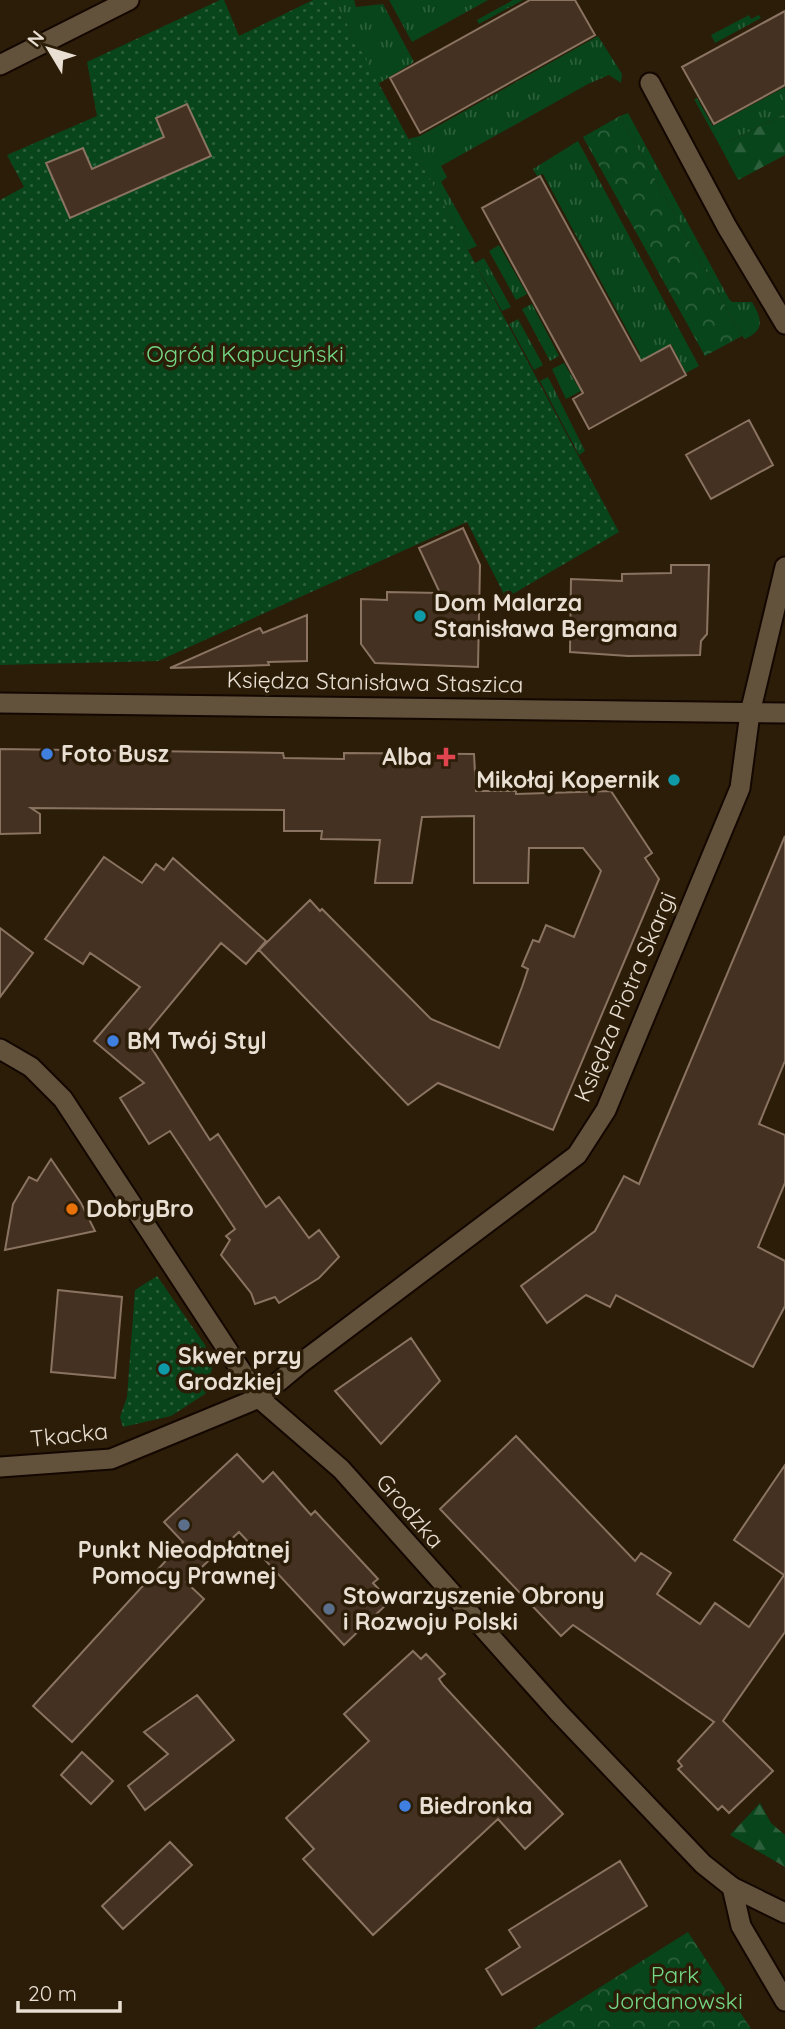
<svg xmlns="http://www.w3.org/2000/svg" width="785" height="2029" font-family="Quicksand,sans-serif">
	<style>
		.grass { fill: url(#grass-tufts) }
		.forest { fill: url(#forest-firs) }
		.park { fill: url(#park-crowns) }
		.garden { fill: url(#garden-dots) }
		.building { fill: #453121; stroke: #8a7361; stroke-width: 2 }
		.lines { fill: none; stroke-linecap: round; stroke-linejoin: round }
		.minor-casing { stroke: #130700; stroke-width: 23 }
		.tertiary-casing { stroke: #130700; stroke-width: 23 }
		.secondary-casing { stroke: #130700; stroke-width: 23 }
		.minor { stroke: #62523c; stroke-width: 19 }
		.tertiary { stroke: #62523c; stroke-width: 19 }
		.secondary { stroke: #62523c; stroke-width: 19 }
		.culture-dot { fill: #0f9aa8; stroke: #2b1d08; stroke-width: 2.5 }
		.shop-dot { fill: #3f7fe0; stroke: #2b1d08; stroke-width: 2.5 }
		.health-dot { fill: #e0444e; stroke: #2b1d08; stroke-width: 2.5 }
		.food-dot { fill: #e8710a; stroke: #2b1d08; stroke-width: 2.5 }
		.service-dot { fill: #5c6f8a; stroke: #2b1d08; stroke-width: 2.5 }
		.labels { text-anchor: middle; stroke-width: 7; stroke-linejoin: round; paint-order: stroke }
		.park-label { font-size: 23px; fill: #74d986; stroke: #2b1d08 }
		.poi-label { font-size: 23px; font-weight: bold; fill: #e9dfd3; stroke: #2b1d08; text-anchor: start }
		.street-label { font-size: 23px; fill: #e9dfd3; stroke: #2b1d08 }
	</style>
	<defs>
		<pattern id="grass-tufts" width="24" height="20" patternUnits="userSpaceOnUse" patternTransform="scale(1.75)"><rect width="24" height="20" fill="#08451b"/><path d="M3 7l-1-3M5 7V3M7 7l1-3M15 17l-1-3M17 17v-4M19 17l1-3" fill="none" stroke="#2c5f3b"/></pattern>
		<pattern id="forest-firs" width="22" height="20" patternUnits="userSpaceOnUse" patternTransform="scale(1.75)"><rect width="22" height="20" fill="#08451b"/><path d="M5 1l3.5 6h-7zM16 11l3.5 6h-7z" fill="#2c5f3b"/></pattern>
		<pattern id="park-crowns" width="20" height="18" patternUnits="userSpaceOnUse" patternTransform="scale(1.75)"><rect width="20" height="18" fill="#08451b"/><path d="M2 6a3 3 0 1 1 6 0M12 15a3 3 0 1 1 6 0" fill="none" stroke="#2c5f3b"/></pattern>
		<pattern id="garden-dots" width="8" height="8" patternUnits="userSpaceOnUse" patternTransform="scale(1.75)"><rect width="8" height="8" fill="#08451b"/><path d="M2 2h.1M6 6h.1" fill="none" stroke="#2c5f3b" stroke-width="1.8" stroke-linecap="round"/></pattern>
	</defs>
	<rect width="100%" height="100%" fill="#2b1d08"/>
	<!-- grass -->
	<path class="grass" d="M334,0H354L356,7L383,4L414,62L378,84Z
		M389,0H488L412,42Z
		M513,0H523L479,24L477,20Z
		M749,15L751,19L759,15L761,18L715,43L711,35Z
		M598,36L622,74L621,83L609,75L588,84L441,166L447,177L441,182L477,246L468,250L408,139L420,136Z
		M785,87V114L720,146L694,99L697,98L713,126Z
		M628,113L729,299L732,302H752C762,319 765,330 745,339L742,336L620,116Z
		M578,141L699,366L686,373L671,344L628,367L625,363L640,354L543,174L537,176L533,169Z
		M499,245L527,294L516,300L489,251Z
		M484,258L511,307L502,311L475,263Z
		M532,304L559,356L550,361L522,309Z
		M518,319L543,365L534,370L509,324Z
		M564,363L578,387L597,377L599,381L566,399L552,369Z
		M548,377L585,451L579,455L540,381Z"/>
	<!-- forest -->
	<path class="forest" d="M785,114V155L738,180L720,146Z
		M760,1803L771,1823L785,1835V1867L730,1835Z"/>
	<!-- park -->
	<path class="park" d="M620,116L742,336L705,356L583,137Z
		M688,1932L751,2029H533L546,2021Z"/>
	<!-- garden -->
	<path class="garden" d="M220,0H224L239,36L313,0H334L619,532L506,598L467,522L158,661L0,665V200L24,187L7,155L97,116L87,62Z
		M157,1276L205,1345L213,1365L205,1394L171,1416L123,1427L120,1417L127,1397L135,1290Z"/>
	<!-- building -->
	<path class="building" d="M530,0H575L595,35L420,133L390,78Z
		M785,11V85L714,124L682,67Z
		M187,104L211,156L70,218L46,163L83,148L92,169L164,137L156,118Z
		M540,176L641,361L670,345L686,375L589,429L573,399L583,393L482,208Z
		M749,420L773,465L711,499L686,455Z
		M463,528L480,565L478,667L375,663L361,644V599L387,600V592L440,593L419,548Z
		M671,565H709L707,634L701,641L700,655L628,656L570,652L571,579L622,581V574L671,573Z
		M307,615V661L268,662L269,665L170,668L260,628L263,633Z
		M0,749L283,753L284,758L344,759V753L474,754L476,791H516V794L611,791L652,853L645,858L659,879L553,1130L438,1083L408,1105L259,950L310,900L320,911L322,909L431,1019L499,1048L522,987L528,969L522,966L533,940L539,942L546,925L574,937L601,871L583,848H529L528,883H474V816L422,817L412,883H375L380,840L321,839L322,831H284V810L31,808L40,814V833L0,834Z
		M785,836V1061L759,1124L785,1135V1183L758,1247L785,1261V1306L753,1367L616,1295L610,1307L586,1295L547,1323L521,1286L595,1231L624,1176L639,1184Z
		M104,857L142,883L156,864L164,870L173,858L266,941L246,964L221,943L144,1036L210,1140L218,1134L266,1207L279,1197L309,1238L319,1230L339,1257L319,1278L279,1303L275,1297L255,1304L251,1293L221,1255L230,1240L226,1236L235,1229L170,1131L149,1144L120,1098L144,1083L94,1041L140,987L90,953L83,964L45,939Z
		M0,928L33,953L0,997Z
		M51,1159L81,1203L95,1231L5,1250L13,1204L29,1177L37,1181Z
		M58,1290L122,1297L115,1378L51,1372Z
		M411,1338L440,1381L381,1444L335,1391Z
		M516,1436L635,1561L641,1553L671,1573L657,1594L700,1624L715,1603L749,1627L784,1575L734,1540L785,1465V1632L723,1721L773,1771L729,1813L722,1806L718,1810L678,1769L682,1766L678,1761L714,1722L573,1625L561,1636L440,1509Z
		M237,1454L263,1482L273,1472L311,1515L315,1511L378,1579L373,1583L390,1601L344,1645L239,1532L186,1582L204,1599L72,1742L33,1706L183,1542L164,1522Z
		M413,1651L421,1659L426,1654L445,1674L439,1679L443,1685L563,1814L525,1849L498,1819L373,1935L303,1859L314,1849L286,1818L369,1741L344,1714Z
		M197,1695L234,1740L145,1810L128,1786L168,1754L144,1732Z
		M82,1752L113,1781L91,1804L61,1775Z
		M170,1842L192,1865L123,1929L102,1906Z
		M620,1861L647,1906L502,1995L486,1969L520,1947L509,1930Z"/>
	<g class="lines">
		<defs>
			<path id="minor" d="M0,65L129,0
				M650,83L727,227L785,324
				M0,1049L31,1067L63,1099L259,1398L301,1363L577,1155L606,1110L740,788L750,713L785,567"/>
			<path id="tertiary" d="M0,703L785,713
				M732,1887L741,1926L785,2001"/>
			<path id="secondary" d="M0,1467L111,1459L259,1398L341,1469L559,1713L703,1864L732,1887L785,1913"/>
		</defs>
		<!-- minor casing -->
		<use href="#minor" class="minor-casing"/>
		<!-- tertiary casing -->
		<use href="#tertiary" class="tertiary-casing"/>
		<!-- secondary casing -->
		<use href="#secondary" class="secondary-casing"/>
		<!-- minor -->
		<use href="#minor" class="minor"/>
		<!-- tertiary -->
		<use href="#tertiary" class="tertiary"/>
		<!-- secondary -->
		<use href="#secondary" class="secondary"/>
	</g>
	<!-- markers -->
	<g class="culture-dot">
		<circle cx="420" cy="616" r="7"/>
		<circle cx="674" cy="780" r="7"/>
		<circle cx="164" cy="1369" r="7"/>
	</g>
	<g class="shop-dot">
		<circle cx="47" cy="754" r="7"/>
		<circle cx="113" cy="1041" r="7"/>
		<circle cx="405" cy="1806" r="7"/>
	</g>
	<path class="health-dot" d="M442.5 746.5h7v7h7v7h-7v7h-7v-7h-7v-7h7z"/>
	<circle class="food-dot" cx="72" cy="1209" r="7"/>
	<g class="service-dot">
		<circle cx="184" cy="1525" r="7"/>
		<circle cx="329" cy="1609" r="7"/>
	</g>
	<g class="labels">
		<!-- park labels -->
		<g class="park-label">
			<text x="245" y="362">Ogród Kapucyński</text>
			<text x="675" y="1983">Park<tspan x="675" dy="26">Jordanowski</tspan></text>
		</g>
		<!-- poi labels -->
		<g class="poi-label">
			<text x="434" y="611">Dom Malarza<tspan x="434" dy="26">Stanisława Bergmana</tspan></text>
			<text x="61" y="762">Foto Busz</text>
			<text x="432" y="765" text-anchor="end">Alba</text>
			<text x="660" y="788" text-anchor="end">Mikołaj Kopernik</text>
			<text x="127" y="1049">BM Twój Styl</text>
			<text x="86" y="1217">DobryBro</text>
			<text x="178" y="1364">Skwer przy<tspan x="178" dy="26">Grodzkiej</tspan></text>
			<text x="184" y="1558" text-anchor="middle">Punkt Nieodpłatnej<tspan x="184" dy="26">Pomocy Prawnej</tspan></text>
			<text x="343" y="1604">Stowarzyszenie Obrony<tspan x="343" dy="26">i Rozwoju Polski</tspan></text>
			<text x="419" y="1814">Biedronka</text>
		</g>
		<!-- street labels -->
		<g class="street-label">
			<text transform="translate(375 682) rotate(1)" y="8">Księdza Stanisława Staszica</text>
			<text transform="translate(625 997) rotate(-67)" y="8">Księdza Piotra Skargi</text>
			<text transform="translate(69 1435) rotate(-6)" y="8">Tkacka</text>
			<text transform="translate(410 1511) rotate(49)" y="8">Grodzka</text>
		</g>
	</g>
	<!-- north arrow -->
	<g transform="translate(49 49) rotate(308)" stroke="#2b1d08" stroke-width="5" paint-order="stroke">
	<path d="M0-5L12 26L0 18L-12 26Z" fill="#e9dfd3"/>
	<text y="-10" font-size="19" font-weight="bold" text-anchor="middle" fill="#e9dfd3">N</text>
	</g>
	<!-- scale -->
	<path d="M18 2001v10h102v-10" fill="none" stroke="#e9dfd3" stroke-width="3.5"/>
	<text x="28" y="2001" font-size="21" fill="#e9dfd3" stroke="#2b1d08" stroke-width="5" paint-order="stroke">20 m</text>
</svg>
